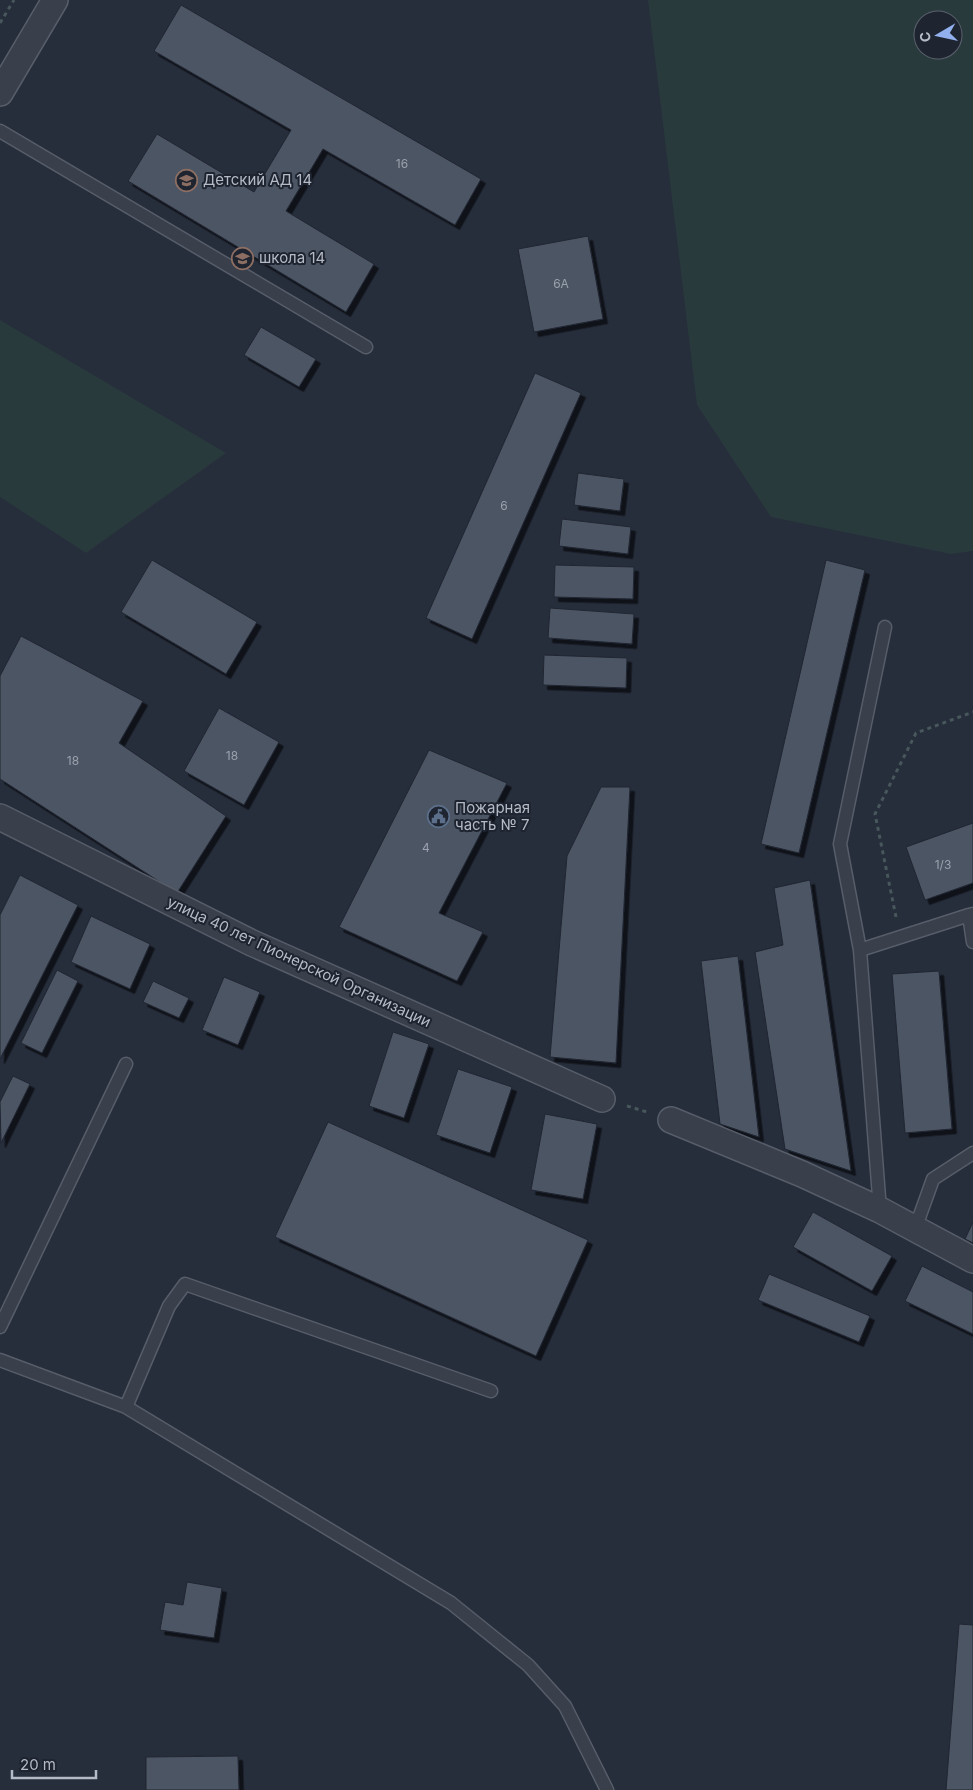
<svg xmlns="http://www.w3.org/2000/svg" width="973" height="1790" font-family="Inter,sans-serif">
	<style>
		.green { fill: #293a3d; fill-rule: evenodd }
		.building { fill: #4c5463; stroke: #202632; filter: url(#shadow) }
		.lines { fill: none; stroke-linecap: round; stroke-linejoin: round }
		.service-casing { stroke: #575d69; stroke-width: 15 }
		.minor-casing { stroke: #575d69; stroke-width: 28 }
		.path { stroke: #47575b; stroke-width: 3; stroke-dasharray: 4 4; stroke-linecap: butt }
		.service { stroke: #393f4b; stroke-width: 12 }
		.minor { stroke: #393f4b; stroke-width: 25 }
		.labels { text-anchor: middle; stroke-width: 4; stroke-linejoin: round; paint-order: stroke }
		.number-label { font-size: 12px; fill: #9ba1ad }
		.poi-label { font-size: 15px; fill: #b5bbc6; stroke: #1e2430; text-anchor: start }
		.street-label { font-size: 15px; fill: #b5bbc6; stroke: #1e2430 }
	</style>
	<defs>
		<filter id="shadow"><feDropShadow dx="4.5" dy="4.5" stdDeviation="0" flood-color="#0009"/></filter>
	</defs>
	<rect width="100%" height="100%" fill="#262d3b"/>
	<!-- green -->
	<path class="green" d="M648,0H973V551L951,554L771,517L697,405ZM923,20H953V50H923Z
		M0,320L226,453L86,553L0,497Z"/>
	<!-- building -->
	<path class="building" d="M181,5L481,179L455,225L323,149L286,211L374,264L346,312L128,181L157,134L254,192L291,130L154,51Z
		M588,236L603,319L534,332L518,249Z
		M261,327L316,359L299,387L244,355Z
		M535,373L581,393L472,639L426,618Z
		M578,473L624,479L620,511L574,505Z
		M562,519L631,527L628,554L559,546Z
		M152,560L257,622L226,674L121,612Z
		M826,560L865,570L799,853L761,844Z
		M555,565L634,567L633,599L554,597Z
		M550,608L634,614L632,644L548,638Z
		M21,636L143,701L119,743L226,816L177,893L0,779V676Z
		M544,655L627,658L626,688L543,685Z
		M219,708L279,742L244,805L184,771Z
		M429,750L507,783L439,913L483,932L457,981L339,927Z
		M601,787H630L616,1063L550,1057L567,856Z
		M973,823V883L925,900L906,847Z
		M20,875L78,905L0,1059V915Z
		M810,880L851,1171L785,1149L755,952L783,945L774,888Z
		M91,916L150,944L130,989L71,962Z
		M738,956L759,1137L720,1124L701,961Z
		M57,970L78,981L42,1053L21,1043Z
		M939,971L952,1129L905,1133L892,974Z
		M224,977L260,992L238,1045L202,1030Z
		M153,981L189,998L179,1018L143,1002Z
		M393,1032L429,1044L404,1118L369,1106Z
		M458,1069L512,1087L490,1153L436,1135Z
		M13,1076L30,1084L1,1143L0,1102Z
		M545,1114L597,1124L583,1199L531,1190Z
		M328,1122L588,1240L536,1356L275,1237Z
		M813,1212L892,1256L872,1291L793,1247Z
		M973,1222V1243L965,1239Z
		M922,1266L973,1292V1334L905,1301Z
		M769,1274L870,1316L859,1342L758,1300Z
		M187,1582L222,1588L214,1638L160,1630L165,1602L183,1605Z
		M959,1624L973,1625V1790H946Z
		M238,1756L239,1790H146V1757Z"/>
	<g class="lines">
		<defs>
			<path id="service" d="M0,131L366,347
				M973,914L969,915L973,942
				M860,950L840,844L885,627
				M880,1210L860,950L969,915
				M915,1229L933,1179L973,1153
				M0,1327L126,1064
				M0,1360L126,1407L169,1306L185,1284L491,1391
				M126,1407L451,1603L528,1665L565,1706L607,1790"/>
			<path id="minor" d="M0,93L55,0
				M0,817L252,943L602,1099
				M671,1120L802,1174L880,1210L973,1260"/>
		</defs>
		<!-- service casing -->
		<use href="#service" class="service-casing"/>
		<!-- minor casing -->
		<use href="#minor" class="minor-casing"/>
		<!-- path -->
		<path class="path" d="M0,23L14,0
			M896,917L875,814L916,733L973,712
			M627,1106L647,1112"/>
		<!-- service -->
		<use href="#service" class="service"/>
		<!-- minor -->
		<use href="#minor" class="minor"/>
	</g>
	<!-- icons -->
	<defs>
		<symbol id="school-ring" viewBox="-11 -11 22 22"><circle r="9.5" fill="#1e2430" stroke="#8d6e63" stroke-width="1.5"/><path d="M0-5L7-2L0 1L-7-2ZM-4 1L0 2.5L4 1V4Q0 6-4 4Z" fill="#8d6e63"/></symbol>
		<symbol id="civic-ring" viewBox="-11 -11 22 22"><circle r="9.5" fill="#1e2430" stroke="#5c6f8a" stroke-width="1.5"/><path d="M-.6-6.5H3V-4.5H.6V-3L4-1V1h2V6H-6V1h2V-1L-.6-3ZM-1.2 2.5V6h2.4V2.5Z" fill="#5c6f8a"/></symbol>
	</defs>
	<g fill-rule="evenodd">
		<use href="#school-ring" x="174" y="168" width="25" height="25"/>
		<use href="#school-ring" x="230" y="246" width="25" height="25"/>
		<use href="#civic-ring" x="426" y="804" width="25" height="25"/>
	</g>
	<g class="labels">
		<!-- number labels -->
		<g class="number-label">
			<text x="402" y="168">16</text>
			<text x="561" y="288">6А</text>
			<text x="504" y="510">6</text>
			<text x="232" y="760">18</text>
			<text x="73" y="765">18</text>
			<text x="426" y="852">4</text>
			<text x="943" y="869">1/3</text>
		</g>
		<!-- poi labels -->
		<g class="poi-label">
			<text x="203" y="185">Детский АД 14</text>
			<text x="259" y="263">школа 14</text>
			<text x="455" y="813">Пожарная<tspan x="455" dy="17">часть № 7</tspan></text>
		</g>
		<!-- street labels -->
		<g class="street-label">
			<text transform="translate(299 962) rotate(25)" y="5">улица 40 лет Пионерской Организации</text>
		</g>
	</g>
	<!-- north arrow -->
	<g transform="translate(938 35) rotate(261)"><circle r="24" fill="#1e2430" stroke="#5a606c"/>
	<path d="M0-4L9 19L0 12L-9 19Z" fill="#92b0ee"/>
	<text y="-8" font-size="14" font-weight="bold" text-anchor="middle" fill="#b5bbc6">С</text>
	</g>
	<!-- scale -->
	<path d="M12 1770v8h84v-8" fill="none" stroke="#b5bbc6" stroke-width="2.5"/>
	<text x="20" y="1770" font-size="15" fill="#b5bbc6" stroke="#1e2430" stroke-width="4" paint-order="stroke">20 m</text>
</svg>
